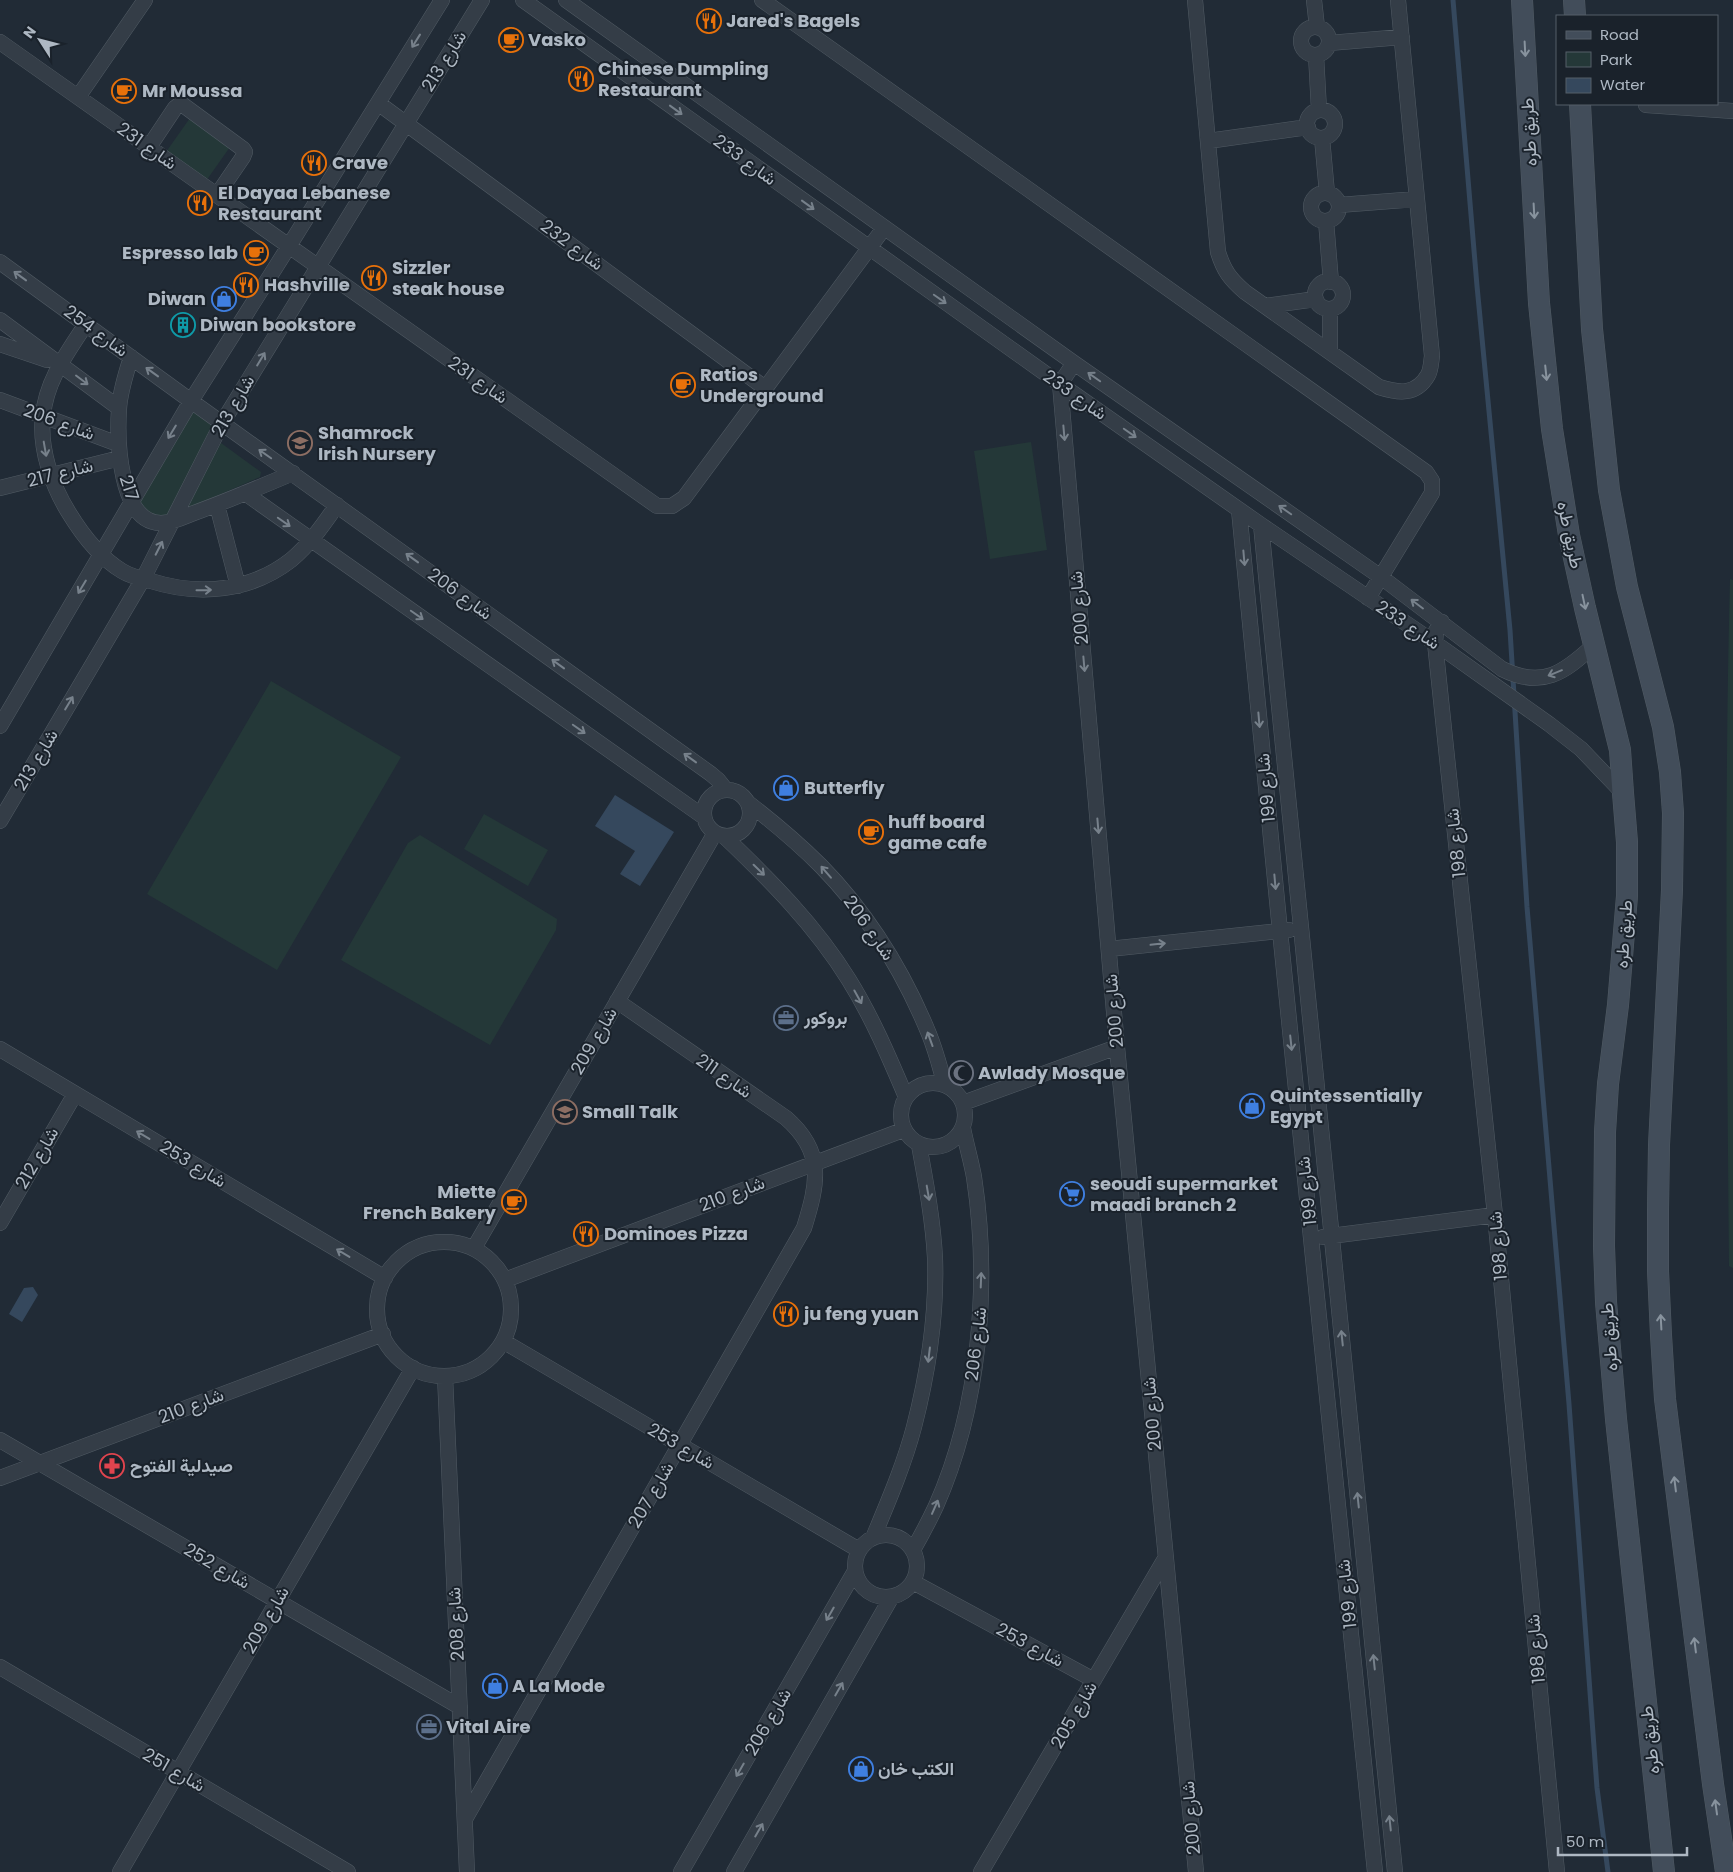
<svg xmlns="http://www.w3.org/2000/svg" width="1733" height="1872" font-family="Poppins,Vazirmatn,sans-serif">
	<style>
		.green { fill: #243838 }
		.water { fill: #35485d }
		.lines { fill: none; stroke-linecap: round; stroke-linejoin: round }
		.stream { stroke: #35485d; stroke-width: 5 }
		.minor-casing { stroke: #515b64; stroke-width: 16 }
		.secondary-casing { stroke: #515b64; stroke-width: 22 }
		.minor { stroke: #343d47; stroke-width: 15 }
		.secondary { stroke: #424d5a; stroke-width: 21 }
		.oneway { stroke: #77818b }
		.oneway2 { stroke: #88939e }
		.labels { text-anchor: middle; stroke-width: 4; stroke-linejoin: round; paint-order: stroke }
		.poi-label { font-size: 18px; font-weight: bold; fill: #aeb8c3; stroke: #1a222b; text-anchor: start }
		.street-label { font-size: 18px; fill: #aeb8c3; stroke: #1a222b }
	</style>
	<rect width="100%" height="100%" fill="#212b36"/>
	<!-- green -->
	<path class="green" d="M190,118L230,147L206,181L166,152Z
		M191,411L214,426L168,517L150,515L137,499Z
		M1031,442L1047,550L990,559L974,451Z
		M221,443L261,472L260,477L182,511Z
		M1730,579L1733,580V1268L1729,1266C1727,1037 1724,808 1730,579Z
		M271,681L401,757L277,970L147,894Z
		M484,814L548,850L528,886L464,849Z
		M420,835L557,919L556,930L490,1045L341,960L408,843Z"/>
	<!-- water -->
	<path class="water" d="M615,795L674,832L640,886L620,874L635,851L595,826Z
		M33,1287L38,1295L22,1322L9,1314L24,1288Z"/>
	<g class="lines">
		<!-- stream -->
		<path class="stream" d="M1453,0L1477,286L1510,630L1527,907L1569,1404L1597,1788L1608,1872"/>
		<defs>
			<path id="minor" d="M523,0L1060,384L1261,525L1435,643L1549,724L1581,749L1623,793
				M566,0L1074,363L1381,577L1502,669C1542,689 1564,673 1594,645
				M762,0L1426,472L1432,481V493L1368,598
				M1195,0L1218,252C1224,271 1230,279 1245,292L1379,387C1398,393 1416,396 1428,375C1431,370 1431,362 1432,356L1398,0
				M1314,0L1317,27
				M1301 41a14 14 0 1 1 28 0a14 14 0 1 1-28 0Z
				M0,42L657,506H672L684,498L884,228
				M1329,43L1402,37
				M1316,55L1319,110
				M78,97L145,0
				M378,103L765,388
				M1646,105L1733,111
				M1307 124a14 14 0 1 1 28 0a14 14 0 1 1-28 0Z
				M1322,138L1327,193
				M1208,141L1308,127
				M149,147L175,108L179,105H183L243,149L245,152L243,157L217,195
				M1311 207a14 14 0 1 1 28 0a14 14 0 1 1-28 0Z
				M1339,205L1417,199
				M1326,221L1331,282
				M0,262L191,401L711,774L718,780L726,790
				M1315 295a14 14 0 1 1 28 0a14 14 0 1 1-28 0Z
				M1265,306L1316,299
				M1330,309V352
				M0,320L119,408
				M86,324C67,353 46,381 43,416C39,448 52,486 69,513C83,536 99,557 122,571C130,576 142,579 151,581C198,596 250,592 291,560C310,544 323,525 337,505
				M0,344L47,360
				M131,357C126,374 120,391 119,409C117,439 119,523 161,523C172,523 184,517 194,513C227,501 260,487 293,473
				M1074,363L1060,384L1117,1047L1196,1872
				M0,400L118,444
				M0,488L120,458
				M245,493L704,817
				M217,505L238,586
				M1239,510L1280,931L1375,1872
				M1261,525L1395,1872
				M1442,622L1436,631L1435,643L1495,1215L1557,1872
				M0,726L191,401L289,246L442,0
				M704 813a23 23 0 1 1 46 0a23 23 0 1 1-46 0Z
				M747,802C773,822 798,843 821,866C868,914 904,973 929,1034C936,1051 940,1068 945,1085
				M0,821L143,579L222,423L482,0
				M724,836C770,880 815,925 849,980C872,1017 889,1057 906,1097
				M1109,949L1289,930
				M0,1049L385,1278
				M901 1115a32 32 0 1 1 64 0a32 32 0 1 1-64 0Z
				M963,1103L1117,1047
				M0,1223L75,1094
				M1323,1237L1495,1215
				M377 1309a67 67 0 1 1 134 0a67 67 0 1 1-134 0Z
				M474,1248L715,833
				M505,1280L903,1130
				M503,1341L859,1550
				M445,1376L467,1872
				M0,1440L460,1707
				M0,1478L383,1334
				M855 1566a31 31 0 1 1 62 0a31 31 0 1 1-62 0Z
				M873,1538C888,1502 904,1465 914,1427C928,1373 937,1315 935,1258C933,1220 926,1183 919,1145
				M913,1550C921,1536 929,1521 936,1506C980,1407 990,1283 974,1177C971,1160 966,1144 963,1128
				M913,1582L1094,1680
				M0,1667L348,1872
				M465,1819L804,1228C818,1183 825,1152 786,1118L617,1001
				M120,1872L413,1368
				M681,1872L855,1571
				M734,1872L891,1598
				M981,1872L1166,1557"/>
			<path id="secondary" d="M1522,0L1539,303L1552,429L1569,535L1585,608L1620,750L1623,793L1627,842V896L1618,1005L1608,1084L1605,1132L1604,1246L1606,1302L1616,1419L1664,1872
				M1574,0L1575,16
				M1580,104L1592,329L1609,490L1627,587L1663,727L1670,772L1673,813L1672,890L1659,1145L1658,1210V1271L1661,1335L1665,1399L1713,1784L1726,1872"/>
		</defs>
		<!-- minor casing -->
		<use href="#minor" class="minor-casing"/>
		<!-- secondary casing -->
		<use href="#secondary" class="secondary-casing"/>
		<!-- minor -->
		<use href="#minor" class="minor"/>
		<!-- secondary -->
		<use href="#secondary" class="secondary"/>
	</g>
	<!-- one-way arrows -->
	<defs><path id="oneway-shaft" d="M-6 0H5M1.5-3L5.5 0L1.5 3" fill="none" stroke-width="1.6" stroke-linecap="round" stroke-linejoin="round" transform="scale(1.25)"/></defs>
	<g class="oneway">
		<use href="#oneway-shaft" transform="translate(416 41) rotate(122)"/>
		<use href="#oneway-shaft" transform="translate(676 110) rotate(36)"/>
		<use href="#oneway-shaft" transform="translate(808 205) rotate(36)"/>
		<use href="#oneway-shaft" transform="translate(20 276) rotate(-144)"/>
		<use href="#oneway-shaft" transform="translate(940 299) rotate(35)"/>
		<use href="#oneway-shaft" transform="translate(261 359) rotate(-59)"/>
		<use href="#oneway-shaft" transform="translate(152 372) rotate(-144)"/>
		<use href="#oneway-shaft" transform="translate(1094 377) rotate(-145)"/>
		<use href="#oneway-shaft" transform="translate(82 380) rotate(37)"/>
		<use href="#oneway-shaft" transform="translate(172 432) rotate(121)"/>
		<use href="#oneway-shaft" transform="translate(1064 433) rotate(85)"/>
		<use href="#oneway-shaft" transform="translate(1130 433) rotate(35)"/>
		<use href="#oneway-shaft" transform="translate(45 449) rotate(80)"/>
		<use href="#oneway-shaft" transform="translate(265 454) rotate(-145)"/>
		<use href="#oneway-shaft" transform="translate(1285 510) rotate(-145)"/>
		<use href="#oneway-shaft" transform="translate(284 522) rotate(35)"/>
		<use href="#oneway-shaft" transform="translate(159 548) rotate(-63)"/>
		<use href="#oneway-shaft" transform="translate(412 558) rotate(-144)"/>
		<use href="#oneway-shaft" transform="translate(1244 558) rotate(85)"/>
		<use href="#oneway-shaft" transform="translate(82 587) rotate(121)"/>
		<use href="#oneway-shaft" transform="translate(204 590) rotate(-1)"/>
		<use href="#oneway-shaft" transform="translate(1417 604) rotate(-143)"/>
		<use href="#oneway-shaft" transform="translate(417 615) rotate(35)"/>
		<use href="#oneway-shaft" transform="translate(558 664) rotate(-144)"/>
		<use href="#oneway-shaft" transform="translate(1084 664) rotate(85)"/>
		<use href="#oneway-shaft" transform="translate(1555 673) rotate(158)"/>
		<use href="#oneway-shaft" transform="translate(69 703) rotate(-59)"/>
		<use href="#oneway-shaft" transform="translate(1259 720) rotate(85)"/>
		<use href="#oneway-shaft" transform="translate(579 729) rotate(35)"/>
		<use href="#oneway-shaft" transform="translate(690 758) rotate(-144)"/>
		<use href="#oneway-shaft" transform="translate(1098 826) rotate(85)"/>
		<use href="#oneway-shaft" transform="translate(759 870) rotate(44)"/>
		<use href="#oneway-shaft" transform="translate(826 872) rotate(-131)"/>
		<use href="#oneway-shaft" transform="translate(1275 882) rotate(85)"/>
		<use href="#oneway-shaft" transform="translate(1158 944) rotate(-6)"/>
		<use href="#oneway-shaft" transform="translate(858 997) rotate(61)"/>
		<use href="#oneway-shaft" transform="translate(930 1039) rotate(-110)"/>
		<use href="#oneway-shaft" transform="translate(1291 1043) rotate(84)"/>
		<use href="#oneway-shaft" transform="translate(143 1135) rotate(-149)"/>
		<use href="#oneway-shaft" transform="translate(928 1193) rotate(80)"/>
		<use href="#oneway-shaft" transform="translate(343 1253) rotate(-149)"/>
		<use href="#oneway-shaft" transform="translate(981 1280) rotate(-88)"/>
		<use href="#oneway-shaft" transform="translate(1342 1338) rotate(-96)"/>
		<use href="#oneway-shaft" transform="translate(929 1355) rotate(97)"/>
		<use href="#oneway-shaft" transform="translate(1358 1500) rotate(-96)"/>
		<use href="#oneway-shaft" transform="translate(935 1507) rotate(-66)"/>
		<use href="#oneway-shaft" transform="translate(830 1614) rotate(120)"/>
		<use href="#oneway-shaft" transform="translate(1374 1662) rotate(-96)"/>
		<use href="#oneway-shaft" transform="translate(839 1689) rotate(-60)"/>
		<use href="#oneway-shaft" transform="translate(740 1770) rotate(120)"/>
		<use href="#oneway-shaft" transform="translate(1390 1823) rotate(-96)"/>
		<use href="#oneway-shaft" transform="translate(759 1830) rotate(-60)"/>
	</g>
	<g class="oneway2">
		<use href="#oneway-shaft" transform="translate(1525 49) rotate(87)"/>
		<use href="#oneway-shaft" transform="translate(1534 211) rotate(87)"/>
		<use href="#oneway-shaft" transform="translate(1546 373) rotate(84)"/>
		<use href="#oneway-shaft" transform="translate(1584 602) rotate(78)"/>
		<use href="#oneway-shaft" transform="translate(1661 1322) rotate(-93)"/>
		<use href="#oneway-shaft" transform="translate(1675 1484) rotate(-97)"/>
		<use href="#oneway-shaft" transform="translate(1695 1645) rotate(-97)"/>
		<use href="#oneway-shaft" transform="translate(1716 1807) rotate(-98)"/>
	</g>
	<!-- icons -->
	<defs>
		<symbol id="restaurant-ring" viewBox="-11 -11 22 22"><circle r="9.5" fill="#1a222b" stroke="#e8710a" stroke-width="1.5"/><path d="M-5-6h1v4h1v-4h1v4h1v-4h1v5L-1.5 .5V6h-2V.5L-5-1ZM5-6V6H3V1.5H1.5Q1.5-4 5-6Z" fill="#e8710a"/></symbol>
		<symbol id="cafe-ring" viewBox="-11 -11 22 22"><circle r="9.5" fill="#1a222b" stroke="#e8710a" stroke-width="1.5"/><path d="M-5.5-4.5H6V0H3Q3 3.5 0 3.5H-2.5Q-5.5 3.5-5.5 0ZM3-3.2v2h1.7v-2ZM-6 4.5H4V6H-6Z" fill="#e8710a"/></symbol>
		<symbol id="shop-ring" viewBox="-11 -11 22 22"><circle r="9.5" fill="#1a222b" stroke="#3f7fe0" stroke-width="1.5"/><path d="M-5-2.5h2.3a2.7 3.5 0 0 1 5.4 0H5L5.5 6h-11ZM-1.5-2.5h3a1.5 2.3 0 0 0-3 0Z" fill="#3f7fe0"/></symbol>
		<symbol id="building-ring" viewBox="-11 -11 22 22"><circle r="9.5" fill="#1a222b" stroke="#0f9aa8" stroke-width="1.5"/><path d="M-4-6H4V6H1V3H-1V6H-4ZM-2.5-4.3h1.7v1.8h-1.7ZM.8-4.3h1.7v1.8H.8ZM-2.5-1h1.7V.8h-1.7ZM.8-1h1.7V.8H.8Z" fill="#0f9aa8"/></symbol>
		<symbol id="school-ring" viewBox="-11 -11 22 22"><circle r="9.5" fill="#1a222b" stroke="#8d6e63" stroke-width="1.5"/><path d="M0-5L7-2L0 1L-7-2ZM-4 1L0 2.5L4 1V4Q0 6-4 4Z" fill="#8d6e63"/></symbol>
		<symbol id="office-ring" viewBox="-11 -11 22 22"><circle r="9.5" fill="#1a222b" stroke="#5c6f8a" stroke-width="1.5"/><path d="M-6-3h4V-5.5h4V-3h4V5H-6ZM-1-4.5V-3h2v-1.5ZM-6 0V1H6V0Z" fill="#5c6f8a"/></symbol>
		<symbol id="mosque-ring" viewBox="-11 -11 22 22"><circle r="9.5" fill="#1a222b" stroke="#6b7280" stroke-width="1.5"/><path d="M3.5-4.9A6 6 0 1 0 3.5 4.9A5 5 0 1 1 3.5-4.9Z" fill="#6b7280"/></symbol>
		<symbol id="supermarket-ring" viewBox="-11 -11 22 22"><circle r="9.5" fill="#1a222b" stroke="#3f7fe0" stroke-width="1.5"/><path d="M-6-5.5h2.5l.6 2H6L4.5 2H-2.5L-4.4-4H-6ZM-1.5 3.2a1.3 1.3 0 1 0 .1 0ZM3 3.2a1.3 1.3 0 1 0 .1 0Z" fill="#3f7fe0"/></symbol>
		<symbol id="pharmacy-ring" viewBox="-11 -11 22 22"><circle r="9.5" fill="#1a222b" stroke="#e0444e" stroke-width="1.5"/><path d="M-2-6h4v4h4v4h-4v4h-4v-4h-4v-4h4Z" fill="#e0444e"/></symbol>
	</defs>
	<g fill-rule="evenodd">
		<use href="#restaurant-ring" x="695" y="7" width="28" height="28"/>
		<use href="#cafe-ring" x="497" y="26" width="28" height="28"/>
		<use href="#restaurant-ring" x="567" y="65" width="28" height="28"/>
		<use href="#cafe-ring" x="110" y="77" width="28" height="28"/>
		<use href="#restaurant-ring" x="300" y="149" width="28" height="28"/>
		<use href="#restaurant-ring" x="186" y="189" width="28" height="28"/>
		<use href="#cafe-ring" x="242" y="239" width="28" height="28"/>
		<use href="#restaurant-ring" x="360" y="264" width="28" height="28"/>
		<use href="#restaurant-ring" x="232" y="271" width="28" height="28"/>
		<use href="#shop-ring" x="210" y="285" width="28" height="28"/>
		<use href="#building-ring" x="169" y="311" width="28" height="28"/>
		<use href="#cafe-ring" x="669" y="371" width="28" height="28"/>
		<use href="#school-ring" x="286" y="429" width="28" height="28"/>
		<use href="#shop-ring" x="772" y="774" width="28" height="28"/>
		<use href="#cafe-ring" x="857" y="818" width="28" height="28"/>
		<use href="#office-ring" x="772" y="1004" width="28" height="28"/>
		<use href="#mosque-ring" x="947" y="1059" width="28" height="28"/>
		<use href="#shop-ring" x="1238" y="1092" width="28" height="28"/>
		<use href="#school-ring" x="551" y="1098" width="28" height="28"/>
		<use href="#supermarket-ring" x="1058" y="1180" width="28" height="28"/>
		<use href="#cafe-ring" x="500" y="1188" width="28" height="28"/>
		<use href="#restaurant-ring" x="572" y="1220" width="28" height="28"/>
		<use href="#restaurant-ring" x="772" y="1300" width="28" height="28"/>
		<use href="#pharmacy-ring" x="98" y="1452" width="28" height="28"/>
		<use href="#shop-ring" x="481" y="1672" width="28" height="28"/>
		<use href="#office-ring" x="415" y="1713" width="28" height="28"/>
		<use href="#shop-ring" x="847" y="1755" width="28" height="28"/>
	</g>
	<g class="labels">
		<!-- poi labels -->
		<g class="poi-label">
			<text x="726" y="27">Jared's Bagels</text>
			<text x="528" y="46">Vasko</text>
			<text x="598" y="75">Chinese Dumpling<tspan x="598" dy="21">Restaurant</tspan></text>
			<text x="142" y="97">Mr Moussa</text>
			<text x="332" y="169">Crave</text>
			<text x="218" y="199">El Dayaa Lebanese<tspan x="218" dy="21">Restaurant</tspan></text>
			<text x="238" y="259" text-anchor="end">Espresso lab</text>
			<text x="392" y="274">Sizzler<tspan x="392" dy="21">steak house</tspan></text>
			<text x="264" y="291">Hashville</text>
			<text x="206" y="305" text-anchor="end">Diwan</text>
			<text x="200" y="331">Diwan bookstore</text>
			<text x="700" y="381">Ratios<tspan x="700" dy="21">Underground</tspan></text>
			<text x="318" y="439">Shamrock<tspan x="318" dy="21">Irish Nursery</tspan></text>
			<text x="804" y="794">Butterfly</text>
			<text x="888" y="828">huff board<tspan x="888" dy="21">game cafe</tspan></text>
			<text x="804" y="1024">بروكور</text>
			<text x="978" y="1079">Awlady Mosque</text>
			<text x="1270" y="1102">Quintessentially<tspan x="1270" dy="21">Egypt</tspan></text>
			<text x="582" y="1118">Small Talk</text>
			<text x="1090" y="1190">seoudi supermarket<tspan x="1090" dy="21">maadi branch 2</tspan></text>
			<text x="496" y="1198" text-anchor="end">Miette<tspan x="496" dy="21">French Bakery</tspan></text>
			<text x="604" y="1240">Dominoes Pizza</text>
			<text x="804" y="1320">ju feng yuan</text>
			<text x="130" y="1472">صيدلية الفتوح</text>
			<text x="512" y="1692">A La Mode</text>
			<text x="446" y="1733">Vital Aire</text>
			<text x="878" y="1775">الكتب خان</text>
		</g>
		<!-- street labels -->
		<g class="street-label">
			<text transform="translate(444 61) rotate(-58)" y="6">شارع 213</text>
			<text transform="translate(1529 132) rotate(-93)" y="6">طريق طره</text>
			<text transform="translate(147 146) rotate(35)" y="6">شارع 231</text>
			<text transform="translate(745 160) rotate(36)" y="6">شارع 233</text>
			<text transform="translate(572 245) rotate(36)" y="6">شارع 232</text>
			<text transform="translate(96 331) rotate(36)" y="6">شارع 254</text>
			<text transform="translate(478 380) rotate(35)" y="6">شارع 231</text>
			<text transform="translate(1075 395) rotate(35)" y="6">شارع 233</text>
			<text transform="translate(233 406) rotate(-60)" y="6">شارع 213</text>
			<text transform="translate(59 422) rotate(20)" y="6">شارع 206</text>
			<text transform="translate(60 473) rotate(-14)" y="6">شارع 217</text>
			<text transform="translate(129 488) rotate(72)" y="6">217</text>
			<text transform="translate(1570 535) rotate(78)" y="6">طريق طره</text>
			<text transform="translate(460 594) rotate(36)" y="6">شارع 206</text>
			<text transform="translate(1079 608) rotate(-95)" y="6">شارع 200</text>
			<text transform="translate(1408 625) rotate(34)" y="6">شارع 233</text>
			<text transform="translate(36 760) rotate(-59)" y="6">شارع 213</text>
			<text transform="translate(1266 788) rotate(-95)" y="6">شارع 199</text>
			<text transform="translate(1456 843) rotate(-96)" y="6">شارع 198</text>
			<text transform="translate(869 928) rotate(55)" y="6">شارع 206</text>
			<text transform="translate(1624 934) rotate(-86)" y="6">طريق طره</text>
			<text transform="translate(1114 1011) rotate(-95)" y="6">شارع 200</text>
			<text transform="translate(594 1041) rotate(-60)" y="6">شارع 209</text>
			<text transform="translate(724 1076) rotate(35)" y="6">شارع 211</text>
			<text transform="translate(37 1158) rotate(-60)" y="6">شارع 212</text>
			<text transform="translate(193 1164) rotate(31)" y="6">شارع 253</text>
			<text transform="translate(1307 1191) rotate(-96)" y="6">شارع 199</text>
			<text transform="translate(732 1194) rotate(-21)" y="6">شارع 210</text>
			<text transform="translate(1498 1246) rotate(-95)" y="6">شارع 198</text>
			<text transform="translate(1609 1337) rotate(-94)" y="6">طريق طره</text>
			<text transform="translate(976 1344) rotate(-83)" y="6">شارع 206</text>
			<text transform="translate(191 1406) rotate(-21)" y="6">شارع 210</text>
			<text transform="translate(1152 1414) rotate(-95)" y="6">شارع 200</text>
			<text transform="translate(681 1446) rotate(30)" y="6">شارع 253</text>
			<text transform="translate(651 1495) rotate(-60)" y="6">شارع 207</text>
			<text transform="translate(217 1566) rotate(30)" y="6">شارع 252</text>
			<text transform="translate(1347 1594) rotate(-96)" y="6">شارع 199</text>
			<text transform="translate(266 1620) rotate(-60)" y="6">شارع 209</text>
			<text transform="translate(456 1624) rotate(-93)" y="6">شارع 208</text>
			<text transform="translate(1030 1645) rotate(28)" y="6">شارع 253</text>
			<text transform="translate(1536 1649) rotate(-95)" y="6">شارع 198</text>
			<text transform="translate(1074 1715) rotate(-60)" y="6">شارع 205</text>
			<text transform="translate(768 1722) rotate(-60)" y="6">شارع 206</text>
			<text transform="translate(1650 1740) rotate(-96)" y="6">طريق طره</text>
			<text transform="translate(174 1770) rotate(30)" y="6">شارع 251</text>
			<text transform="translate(1191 1818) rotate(-95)" y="6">شارع 200</text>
		</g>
	</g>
	<!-- legend -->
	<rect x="1556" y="15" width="162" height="90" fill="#1a222b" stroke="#555e68"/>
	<rect x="1566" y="31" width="25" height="8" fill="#424d5a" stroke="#555e68"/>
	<text x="1600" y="40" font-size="15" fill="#aeb8c3">Road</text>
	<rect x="1566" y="52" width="25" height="15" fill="#243838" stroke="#555e68"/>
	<text x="1600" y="65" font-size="15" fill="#aeb8c3">Park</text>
	<rect x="1566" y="78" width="25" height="15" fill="#35485d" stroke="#555e68"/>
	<text x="1600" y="90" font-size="15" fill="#aeb8c3">Water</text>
	<!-- north arrow -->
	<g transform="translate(40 40) rotate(306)" stroke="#1a222b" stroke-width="4" paint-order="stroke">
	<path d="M0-4L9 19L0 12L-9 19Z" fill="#aeb8c3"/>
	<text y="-8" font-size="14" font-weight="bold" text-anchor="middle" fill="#aeb8c3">N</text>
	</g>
	<!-- scale -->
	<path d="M1558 1847v8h129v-8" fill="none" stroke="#aeb8c3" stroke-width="2.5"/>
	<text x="1566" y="1847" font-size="15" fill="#aeb8c3" stroke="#1a222b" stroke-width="4" paint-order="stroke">50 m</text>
</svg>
